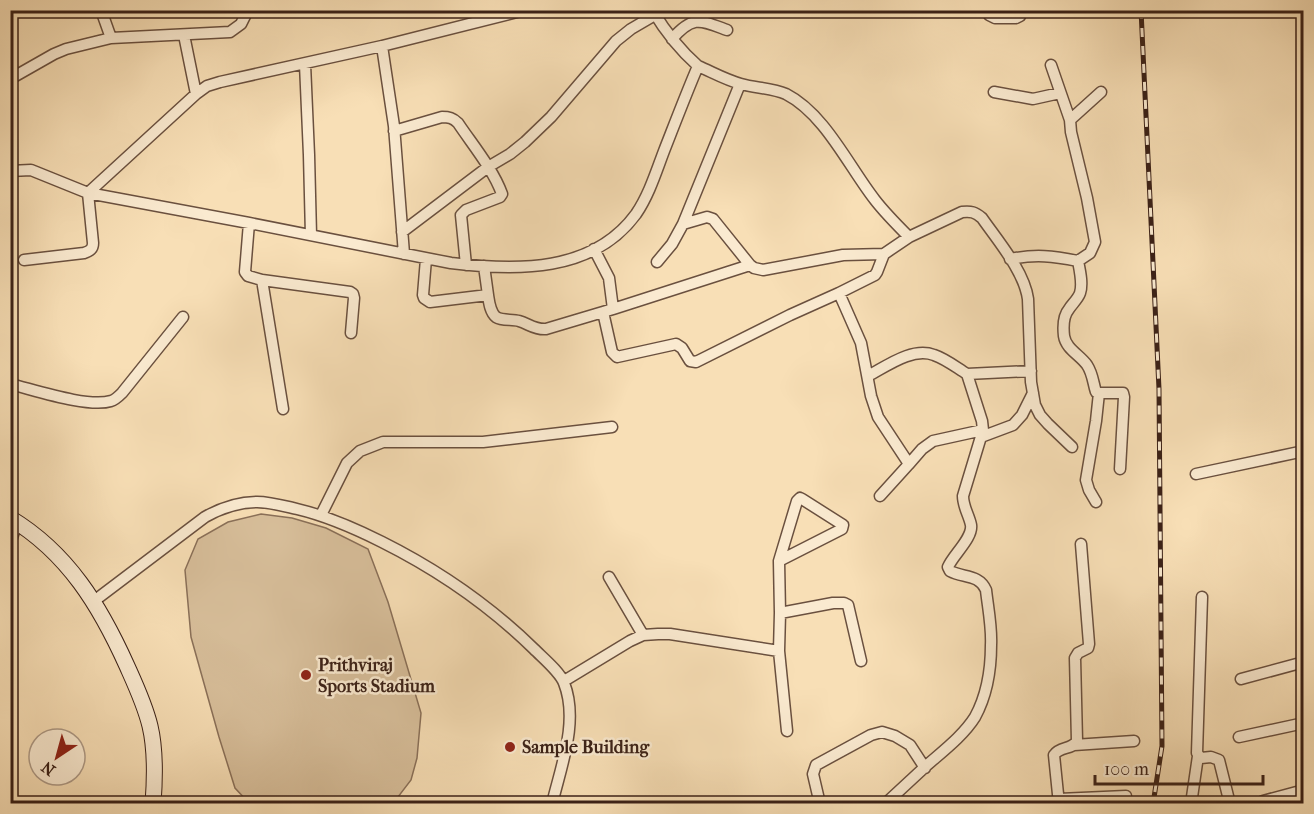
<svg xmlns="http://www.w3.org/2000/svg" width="1314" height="814" font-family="'IM FELL French Canon',serif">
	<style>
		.green { fill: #d8bf9b; stroke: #8a7059; stroke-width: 1.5 }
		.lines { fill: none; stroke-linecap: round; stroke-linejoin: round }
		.street-casing { stroke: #6a503f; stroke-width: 13 }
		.secondary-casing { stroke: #3b2117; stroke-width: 17 }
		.street { stroke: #faead0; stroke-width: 10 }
		.secondary { stroke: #faead0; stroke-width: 15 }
		.rail-casing { stroke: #3b2117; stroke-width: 5 }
		.rail { stroke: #faead0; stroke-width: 3; stroke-dasharray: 9; stroke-linecap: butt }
		.poi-dot { fill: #8f2418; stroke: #faead0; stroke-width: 2 }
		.labels { text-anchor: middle; stroke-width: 5; stroke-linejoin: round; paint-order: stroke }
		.poi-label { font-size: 18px; font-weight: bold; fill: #3b2117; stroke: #faead0; text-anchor: start }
	</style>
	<rect width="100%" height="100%" fill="#f8dfb6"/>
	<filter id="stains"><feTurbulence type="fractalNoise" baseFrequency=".00333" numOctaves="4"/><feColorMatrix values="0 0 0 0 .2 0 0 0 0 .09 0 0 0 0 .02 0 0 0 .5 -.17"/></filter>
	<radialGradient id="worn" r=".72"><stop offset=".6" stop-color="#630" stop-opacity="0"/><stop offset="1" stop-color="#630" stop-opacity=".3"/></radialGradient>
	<!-- green -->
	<path class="green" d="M261,514L292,518L326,528L368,549L388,602L421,713L417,758L411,780L398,797L387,803H249L235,788L219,737L191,637L185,570L198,539L228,522Z"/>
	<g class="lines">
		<defs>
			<path id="street" d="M986,10L989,15L995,18H1016L1020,16L1023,10
				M1301,10L1304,13
				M653,11C665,31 680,50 698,66
				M184,35L196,94
				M111,38L230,32L241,24L248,10
				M672,39C693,15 700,20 727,30
				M305,64L309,155L311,235
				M1051,65L1070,120
				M10,79L54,54L66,49L111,38L101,10
				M994,92L1033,99L1060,93
				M394,131L442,117C449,117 453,118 458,123C472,144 493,169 502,194L500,197L466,210L461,215L466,265
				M10,171L31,170L88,193L249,223L451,263C516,271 593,273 636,214C649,195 656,172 664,151C675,123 686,94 698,66C712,72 726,80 741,84C755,88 772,88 786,94C825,114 849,167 875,200C885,213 897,225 909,237L962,212C971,211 975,212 982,218C998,241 1024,271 1028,299L1031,382L1035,405L1040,415L1048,424L1072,447
				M249,223L245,272L248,276L262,280L350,292L353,294L354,298L351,333
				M683,224L707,217L713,219L750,265L754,268L763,270L843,255L884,254
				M402,232L488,167L510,154L525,142L551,117L616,41L631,29L655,15
				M909,237L884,254L877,272L875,275L839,293L861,343L871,396L878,417L909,464L922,449L933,441L983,430
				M594,249L609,278L613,309L603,312L612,352L617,357L676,344L682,348L690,361L696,362L790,315L839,293
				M404,254L394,126L382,46L525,10
				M426,259L423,295L424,298L430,302L488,295L484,266
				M1010,259C1036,254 1053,256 1078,261C1080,271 1083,284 1080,293C1078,299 1072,304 1069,309C1063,316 1063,327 1064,336C1066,349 1080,355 1087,365C1093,374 1093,383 1096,392L1099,393H1123L1124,397L1120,469
				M24,260L84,253C90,251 93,249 93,243L88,193L196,94L207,86L220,82L382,46
				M1078,261L1090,253L1095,242L1087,198L1071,132L1070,120L1101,92
				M657,262L672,244L683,224L740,84
				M262,280L283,409
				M488,295C489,302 490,312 496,317C502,321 512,319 519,321C529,324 535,330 546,329L603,312
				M613,309L750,265
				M868,376C887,366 912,347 934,355C946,359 957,368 967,374
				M10,384C35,390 88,408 111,401C115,400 119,396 122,393L183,317
				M981,437L1013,425L1022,415L1033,393
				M1196,474L1304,451
				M880,496L909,464
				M1096,502L1089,490L1086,480L1096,421L1099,393
				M321,515L347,463L360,451L383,442H483L612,427
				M10,544L17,522
				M609,577L643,635
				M1202,597L1197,753L1201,758L1211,757L1219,760L1230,804
				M94,601L205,517C221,508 238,502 257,502C270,502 284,506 297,509C327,516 354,528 382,542C438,570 489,605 534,649C543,658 560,672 564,683C579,721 561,766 552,804
				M780,613L833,603H844L848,605L861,661
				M779,651L787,731
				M1241,679L1304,662
				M564,681L630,641L643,635L658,634H670L779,651L780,613L779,561L797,501L800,498L802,499L843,525L842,529L779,561
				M1239,737L1304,723
				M1074,745L1134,741
				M1059,799L1126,796
				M1263,801L1304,790
				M820,804L813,774L816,765L871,735L882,732L895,736L910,745L925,768
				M885,804C899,791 913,778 926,766C943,751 963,736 975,717C987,695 991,670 991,645C992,627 988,608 986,590C979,574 963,578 950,571L948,567C953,555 973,538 971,525C969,515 963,507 963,496L983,430L982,421L967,374L1031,371
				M1059,804L1054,755C1060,746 1072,750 1077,741L1075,658L1078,653L1088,648L1089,644L1081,544
				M1191,804L1198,756"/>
			<path id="secondary" d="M10,518C68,553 100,606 127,666C136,686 145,705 150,726C156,751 155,778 153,804"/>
		</defs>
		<!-- street casing -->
		<use href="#street" class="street-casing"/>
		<!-- secondary casing -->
		<use href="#secondary" class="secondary-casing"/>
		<!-- street -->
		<use href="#street" class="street"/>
		<!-- secondary -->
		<use href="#secondary" class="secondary"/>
		<defs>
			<path id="rail" d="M1141,10L1159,389L1162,746L1153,804"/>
		</defs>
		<!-- rail casing -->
		<use href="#rail" class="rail-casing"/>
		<!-- rail -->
		<use href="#rail" class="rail"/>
	</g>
	<!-- markers -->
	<g class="poi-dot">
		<circle cx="306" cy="675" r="6"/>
		<circle cx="510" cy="747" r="6"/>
	</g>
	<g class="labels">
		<!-- poi labels -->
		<g class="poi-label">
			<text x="318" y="671">Prithviraj<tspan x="318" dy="21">Sports Stadium</tspan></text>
			<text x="522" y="753">Sample Building</text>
		</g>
	</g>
	<!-- margin -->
	<rect width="1314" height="814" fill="none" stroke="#f8dfb6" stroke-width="36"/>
	<rect x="12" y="12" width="1290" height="790" fill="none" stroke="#3b2117" stroke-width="3"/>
	<rect x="18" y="18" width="1278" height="778" fill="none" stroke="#3b2117" stroke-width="1.5"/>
	<!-- north arrow -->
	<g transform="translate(57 757) rotate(216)"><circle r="28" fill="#faead0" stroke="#ae9a86" stroke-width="1.5"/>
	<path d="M0-4.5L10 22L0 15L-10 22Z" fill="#8f2418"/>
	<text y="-9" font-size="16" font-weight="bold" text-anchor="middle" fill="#3b2117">N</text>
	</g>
	<!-- scale -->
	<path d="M1095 775v9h168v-9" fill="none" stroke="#3b2117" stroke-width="3"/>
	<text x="1104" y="775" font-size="18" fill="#3b2117" stroke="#faead0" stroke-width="4.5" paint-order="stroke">100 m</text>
	<rect width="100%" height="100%" filter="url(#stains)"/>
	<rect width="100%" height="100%" fill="url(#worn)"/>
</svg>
